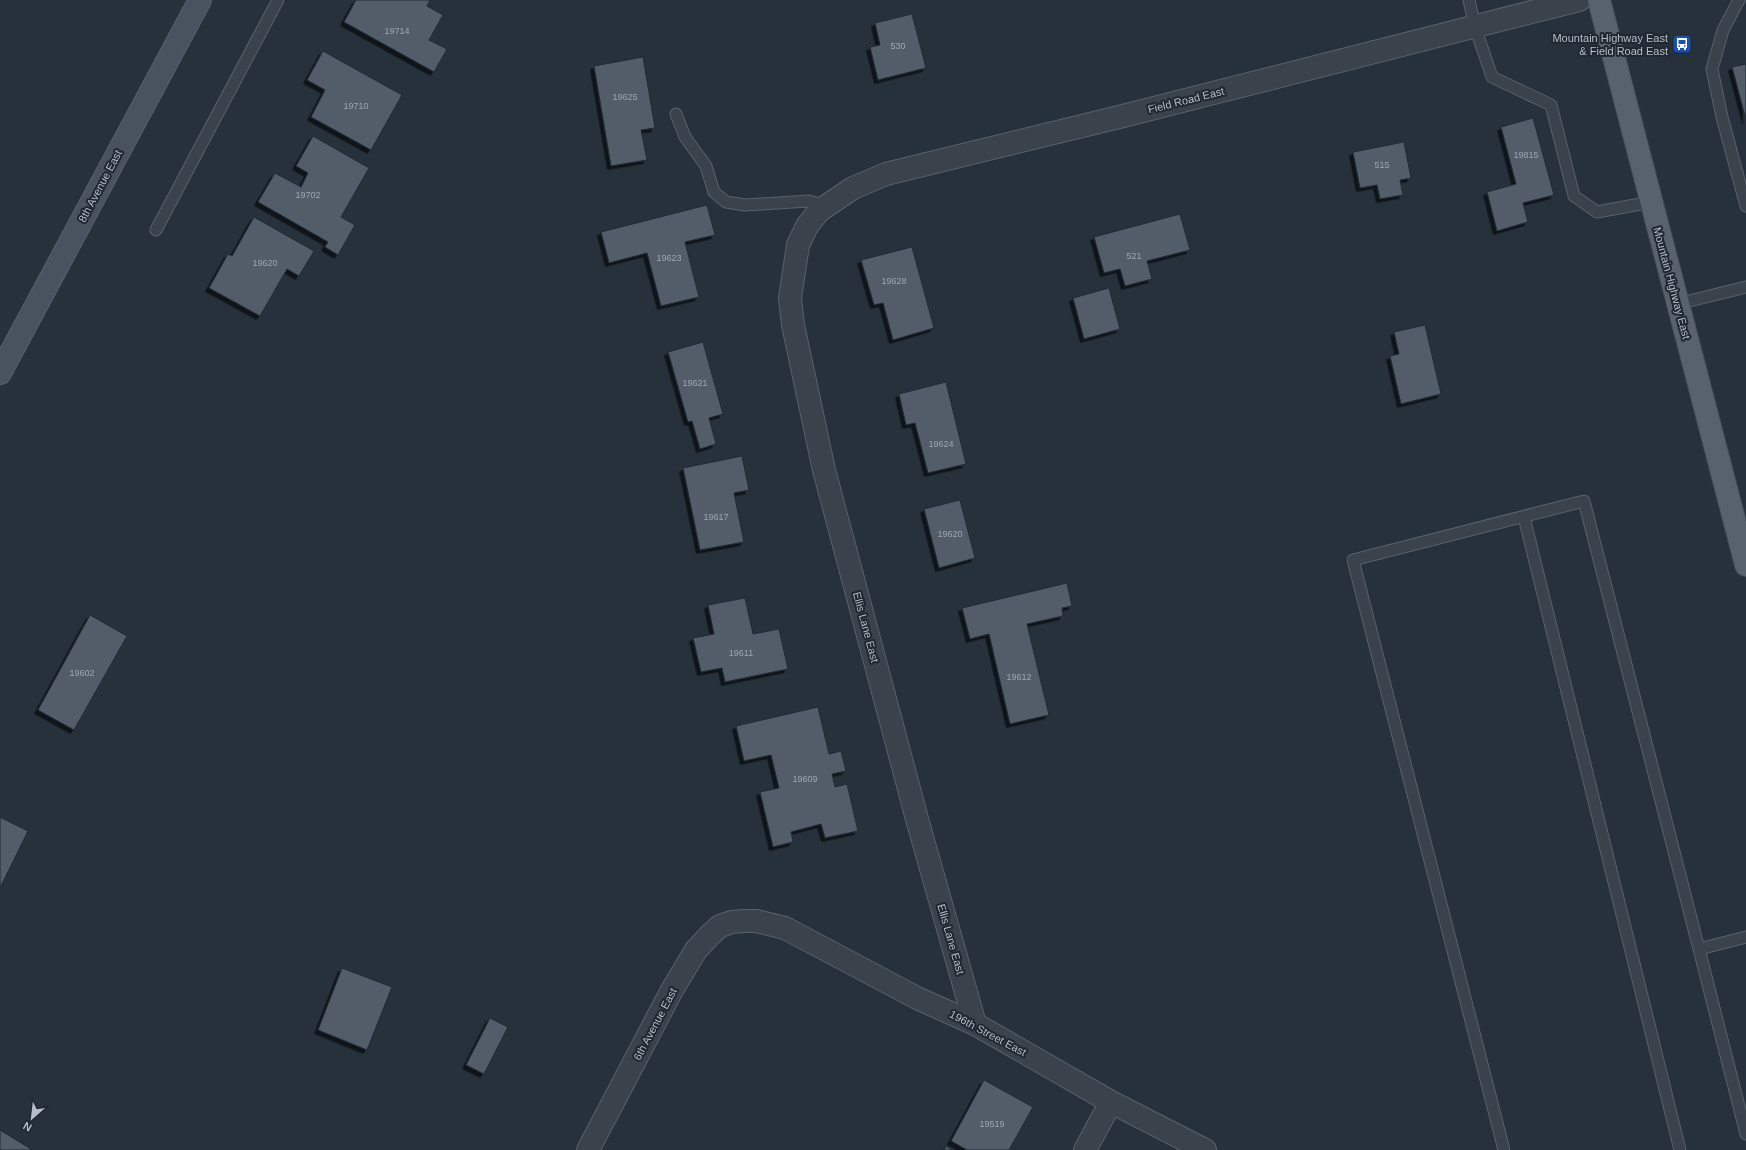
<svg xmlns="http://www.w3.org/2000/svg" width="1746" height="1150" font-family="Arial,sans-serif">
	<style>
		.building { fill: #525c69; stroke: #212a33; filter: url(#shadow) }
		.lines { fill: none; stroke-linecap: round; stroke-linejoin: round }
		.lane-casing { stroke: #58616a; stroke-width: 13 }
		.street-casing { stroke: #58616a; stroke-width: 24 }
		.secondary-casing { stroke: #58616a; stroke-width: 24 }
		.primary-casing { stroke: #434c55; stroke-width: 24 }
		.lane { stroke: #3a434c; stroke-width: 11 }
		.street { stroke: #3a434c; stroke-width: 22 }
		.secondary { stroke: #49525f; stroke-width: 22 }
		.primary { stroke: #58626c; stroke-width: 22 }
		.labels { text-anchor: middle; stroke-width: 4; stroke-linejoin: round; paint-order: stroke }
		.number-label { font-size: 9px; fill: #9da6b0 }
		.poi-label { font-size: 11px; fill: #b6bec7; stroke: #1f2831; text-anchor: end }
		.street-label { font-size: 11px; fill: #b6bec7; stroke: #1f2831 }
	</style>
	<defs>
		<filter id="shadow"><feDropShadow dx="-3.5" dy="3.5" stdDeviation="0" flood-color="#0009"/></filter>
	</defs>
	<rect width="100%" height="100%" fill="#26313c"/>
	<!-- building -->
	<path class="building" d="M356,0H430L427,6L443,15L429,40L447,49L434,72L344,22Z
		M912,14L926,68L878,80L870,47L880,45L875,23Z
		M323,51L402,95L371,150L311,117L325,90L307,80Z
		M643,57L655,128L641,130L647,160L611,166L594,66Z
		M1746,64V120L1732,67Z
		M1533,118L1554,195L1523,203L1528,222L1497,231L1487,192L1516,184L1501,127Z
		M313,136L369,168L341,217L355,225L338,255L325,247L328,242L258,202L275,173L301,187L308,173L296,166Z
		M1404,142L1411,178L1400,180L1403,195L1380,199L1377,185L1360,188L1353,152Z
		M707,205L715,235L685,242L699,297L661,306L647,253L609,263L601,232Z
		M1180,214L1190,250L1147,261L1152,279L1125,286L1120,269L1104,273L1094,237Z
		M254,217L314,251L299,276L287,269L260,316L209,288L228,254L232,256Z
		M912,247L934,328L893,340L883,303L874,305L861,260Z
		M1109,288L1120,329L1084,339L1073,298Z
		M1425,325L1441,394L1401,404L1390,356L1399,354L1394,332Z
		M703,342L723,414L709,418L716,444L700,449L692,421L688,422L668,352Z
		M946,382L966,464L928,473L915,423L906,425L899,394Z
		M742,456L749,490L734,493L744,542L700,550L683,468Z
		M960,500L975,558L939,568L924,509Z
		M1067,583L1072,606L1062,608L1063,616L1027,624L1049,715L1010,724L989,634L970,639L962,608Z
		M745,598L753,634L779,629L788,669L725,682L722,668L701,672L693,638L714,634L708,605Z
		M90,615L127,636L74,730L38,710Z
		M818,707L829,754L841,751L846,771L832,774L835,787L847,784L858,831L825,838L821,824L791,832L793,842L773,847L760,792L779,788L771,755L744,761L736,726Z
		M0,817L28,831L0,888Z
		M342,968L392,987L367,1050L318,1030Z
		M490,1018L508,1027L484,1074L466,1065Z
		M984,1080L1033,1107L1009,1150H967L951,1141Z
		M0,1130L31,1149L30,1150H0Z
		M946,1146L953,1150H944Z"/>
	<g class="lines">
		<defs>
			<path id="lane" d="M1469,0L1475,27L1492,77L1551,105L1574,196L1597,212L1651,202
				M1739,0L1723,30L1712,69L1722,117L1746,206
				M676,114L685,137L706,166L714,192L726,202L745,205L809,201L826,206
				M156,230L278,0
				M1677,304L1746,287
				M1524,517L1680,1150
				M1746,937L1699,949L1746,1134
				M1504,1150L1353,560L1584,501L1699,949"/>
			<path id="street" d="M975,1024L917,819L824,470L793,325L790,298L798,245L807,226L819,211L853,188L886,174L1123,116L1579,0
				M588,1150L672,990L696,950L710,935L720,926L732,922L744,921H756L785,928L917,998L975,1024L1111,1102L1205,1150
				M1085,1150L1111,1102"/>
			<path id="secondary" d="M0,373L200,0"/>
			<path id="primary" d="M1599,0L1746,565"/>
		</defs>
		<!-- lane casing -->
		<use href="#lane" class="lane-casing"/>
		<!-- street casing -->
		<use href="#street" class="street-casing"/>
		<!-- secondary casing -->
		<use href="#secondary" class="secondary-casing"/>
		<!-- primary casing -->
		<use href="#primary" class="primary-casing"/>
		<!-- lane -->
		<use href="#lane" class="lane"/>
		<!-- street -->
		<use href="#street" class="street"/>
		<!-- secondary -->
		<use href="#secondary" class="secondary"/>
		<!-- primary -->
		<use href="#primary" class="primary"/>
	</g>
	<!-- icons -->
	<defs>
		<symbol id="bus-square" viewBox="-11 -11 22 22"><rect x="-9" y="-9" width="18" height="18" rx="4" fill="#1a4fb4" stroke="#1f2831"/><path d="M-5-6H5V4H4V6H2V4H-2V6H-4V4H-5ZM-3.5-4V0h7V-4ZM-3.5 1.2v1.5H-2V1.2ZM2 1.2v1.5H3.5V1.2Z" fill="#fff"/></symbol>
	</defs>
	<g fill-rule="evenodd">
		<use href="#bus-square" x="1671" y="33" width="22" height="22"/>
	</g>
	<g class="labels">
		<!-- number labels -->
		<g class="number-label">
			<text x="397" y="34">19714</text>
			<text x="898" y="49">530</text>
			<text x="625" y="100">19625</text>
			<text x="356" y="109">19710</text>
			<text x="1526" y="158">19815</text>
			<text x="1382" y="168">515</text>
			<text x="308" y="198">19702</text>
			<text x="1134" y="259">521</text>
			<text x="669" y="261">19623</text>
			<text x="265" y="266">19620</text>
			<text x="894" y="284">19628</text>
			<text x="695" y="386">19621</text>
			<text x="941" y="447">19624</text>
			<text x="716" y="520">19617</text>
			<text x="950" y="537">19620</text>
			<text x="741" y="656">19611</text>
			<text x="82" y="676">19602</text>
			<text x="1019" y="680">19612</text>
			<text x="805" y="782">19609</text>
			<text x="992" y="1127">19519</text>
		</g>
		<!-- poi labels -->
		<g class="poi-label">
			<text x="1668" y="42">Mountain Highway East<tspan x="1668" dy="13">&amp; Field Road East</tspan></text>
		</g>
		<!-- street labels -->
		<g class="street-label">
			<text transform="translate(1186 100) rotate(-14)" y="4">Field Road East</text>
			<text transform="translate(100 186) rotate(-62)" y="4">8th Avenue East</text>
			<text transform="translate(1672 283) rotate(75)" y="4">Mountain Highway East</text>
			<text transform="translate(866 627) rotate(75)" y="4">Ellis Lane East</text>
			<text transform="translate(951 939) rotate(74)" y="4">Ellis Lane East</text>
			<text transform="translate(655 1024) rotate(-62)" y="4">6th Avenue East</text>
			<text transform="translate(988 1033) rotate(28)" y="4">196th Street East</text>
		</g>
	</g>
	<!-- north arrow -->
	<g transform="translate(32 1118) rotate(208)" stroke="#1f2831" stroke-width="3" paint-order="stroke">
	<path d="M0-3L7 15L0 10L-7 15Z" fill="#b6bec7"/>
	<text y="-6" font-size="11" font-weight="bold" text-anchor="middle" fill="#b6bec7">N</text>
	</g>
</svg>
